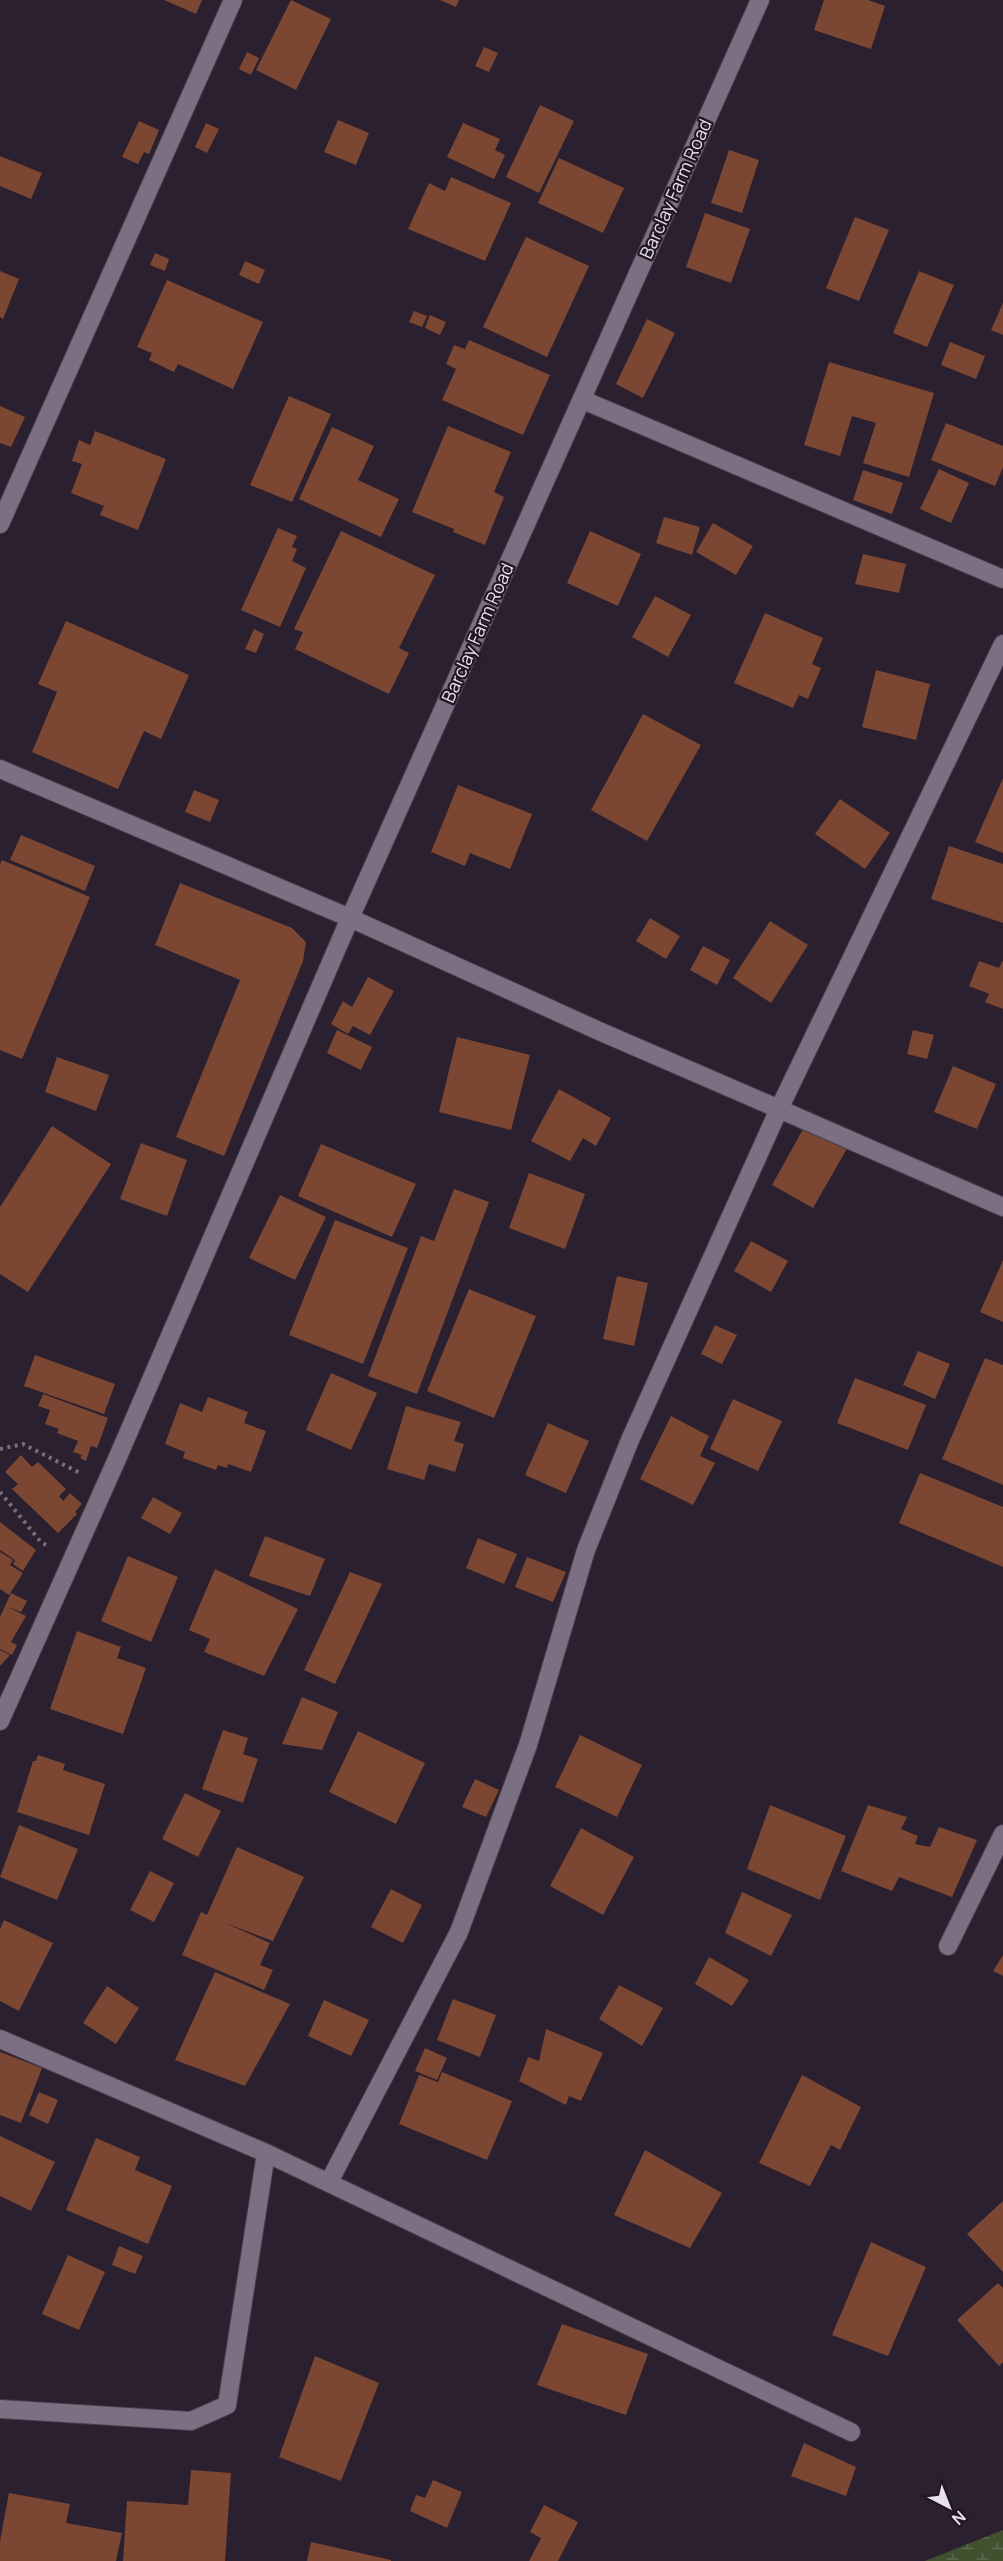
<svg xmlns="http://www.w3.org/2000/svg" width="1003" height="2561" font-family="Manrope,sans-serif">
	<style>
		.wetland { fill: url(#wetland-marsh) }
		.building { fill: #7b4632 }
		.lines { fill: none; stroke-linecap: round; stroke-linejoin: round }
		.minor-casing { stroke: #463d4a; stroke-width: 20 }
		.path { stroke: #786f7c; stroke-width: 4; stroke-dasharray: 3 4.5; stroke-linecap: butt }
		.minor { stroke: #7c6f81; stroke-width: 18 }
		.labels { text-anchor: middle; stroke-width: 4.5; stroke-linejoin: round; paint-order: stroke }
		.street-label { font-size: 18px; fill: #e8e1eb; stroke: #211625 }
	</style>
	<defs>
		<pattern id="wetland-marsh" width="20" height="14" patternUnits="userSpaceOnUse" patternTransform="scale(1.5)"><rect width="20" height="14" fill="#41512f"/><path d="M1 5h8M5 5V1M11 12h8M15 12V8" fill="none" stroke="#5c6a4d"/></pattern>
	</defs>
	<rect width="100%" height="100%" fill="#2b202f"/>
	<!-- wetland -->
	<path class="wetland" d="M1003,2530V2561H925Z"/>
	<!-- building -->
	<path class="building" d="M164,0H202L196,14Z
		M291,0L331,19L296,90L256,70Z
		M440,0H459L456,7Z
		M824,0H868L885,6L871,49L814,30Z
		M484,47L498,53L489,72L475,66Z
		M247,52L259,58L251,75L239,69Z
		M540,105L574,121L539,193L506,177Z
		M338,120L369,133L356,165L324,152Z
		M139,121L159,130L149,154L144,152L138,164L122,157Z
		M206,123L219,129L207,153L195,147Z
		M463,123L500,139L495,150L505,155L494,179L447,157Z
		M729,150L759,160L742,213L711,203Z
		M0,156L42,173L31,199L0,186Z
		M559,158L624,188L603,233L538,203Z
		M451,177L511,203L485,261L408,229L429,183L445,191Z
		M705,213L750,229L731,283L686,267Z
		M855,217L889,230L859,301L826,288Z
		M526,237L589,266L547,357L483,327Z
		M155,253L169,259L165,271L150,265Z
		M245,261L265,270L259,284L239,275Z
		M0,271L19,279L3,319L0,317Z
		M919,271L954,285L927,347L893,333Z
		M167,280L263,322L233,389L178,364L174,372L149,360L152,353L137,347Z
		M1003,303V335L991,330Z
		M414,311L427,316L422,327L409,322Z
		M430,315L446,322L440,335L425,328Z
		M647,319L675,333L643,398L616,384Z
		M469,340L550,375L523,435L442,400L456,369L446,364L454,345L465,349Z
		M950,342L985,356L976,379L941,365Z
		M829,362L934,393L909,477L863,463L876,423L852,416L840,456L804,445Z
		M289,396L331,414L292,502L250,485Z
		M0,406L25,417L11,447L0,443Z
		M946,423L1003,446V467L995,486L931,460Z
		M448,426L511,452L494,492L504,497L485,545L453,532L454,529L412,512Z
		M332,427L374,446L358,480L399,499L381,537L299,499Z
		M95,431L166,459L138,530L100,515L104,506L71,493L82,464L72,461L79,440L90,445Z
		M939,469L969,483L951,523L920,509Z
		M863,470L903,483L892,514L853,500Z
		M664,517L700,527L692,555L656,543Z
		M713,523L753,546L736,575L696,552Z
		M278,528L297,536L292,547L297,549L292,561L306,568L280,627L241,610Z
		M341,531L435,575L399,648L409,653L389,694L295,649L303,632L294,629Z
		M590,531L641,554L618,606L567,583Z
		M863,554L906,564L899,593L855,584Z
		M655,596L691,615L668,657L632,637Z
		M765,613L823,638L812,664L821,668L808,699L799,695L793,708L734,683Z
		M66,621L189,675L161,739L144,731L118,789L32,752L57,692L38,684Z
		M254,629L264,634L256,653L245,649Z
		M876,670L930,684L916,740L862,727Z
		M643,714L701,745L647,841L591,810Z
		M1003,778V853L975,842Z
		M458,785L532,814L510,869L470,853L465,866L431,852Z
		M194,790L219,800L210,822L185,812Z
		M840,799L890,833L865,869L815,834Z
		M21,835L95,866L85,891L10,860Z
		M949,846L1003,864V923L931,899Z
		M2,860L90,897L22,1059L0,1050V864Z
		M180,883L292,928L306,942L303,961L224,1156L176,1137L240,980L155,945Z
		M650,918L680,936L666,959L636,941Z
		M770,921L808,945L771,1003L733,978Z
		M703,946L730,960L717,985L690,970Z
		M1003,960V1009L985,1002L989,994L969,986L979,961L999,968Z
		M368,977L394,991L370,1035L353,1026L348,1034L331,1024L343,1001L352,1007Z
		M337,1030L372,1047L361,1070L327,1053Z
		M913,1030L934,1035L927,1059L907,1054Z
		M457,1037L530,1055L511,1130L439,1112Z
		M57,1057L109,1075L96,1111L45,1092Z
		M953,1066L996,1084L977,1129L934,1112Z
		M559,1089L611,1118L596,1146L583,1138L570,1161L531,1141Z
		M807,1122L849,1145L813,1208L772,1185Z
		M52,1126L111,1164L28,1292L0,1274V1207Z
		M141,1143L187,1160L167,1216L120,1199Z
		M321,1144L416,1184L392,1237L298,1196Z
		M529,1173L585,1194L565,1249L509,1228Z
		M454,1189L489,1202L417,1394L368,1376L421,1236L434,1241Z
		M280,1195L326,1217L295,1280L249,1258Z
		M335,1220L408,1248L363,1364L289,1335Z
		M751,1241L788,1261L771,1292L734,1271Z
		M1003,1260V1322L980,1312Z
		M617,1276L648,1283L634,1346L603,1339Z
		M469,1289L536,1316L494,1418L427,1391Z
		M715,1325L737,1335L722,1364L701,1354Z
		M918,1351L950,1364L935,1399L903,1385Z
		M35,1355L115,1384L104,1414L24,1386Z
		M985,1358L1003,1365V1485L942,1459Z
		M331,1373L377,1393L351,1450L306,1430Z
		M855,1378L926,1405L908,1450L837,1423Z
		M43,1394L108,1418L97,1448L91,1446L86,1461L80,1458L82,1455L73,1452L78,1441L57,1433L59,1429L45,1424L50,1410L38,1406Z
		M208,1397L248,1412L244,1423L266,1431L251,1472L228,1464L227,1468L218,1465L216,1470L183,1458L185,1452L165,1444L180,1403L202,1412Z
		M733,1399L782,1421L758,1471L710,1449Z
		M406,1406L461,1422L454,1441L464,1444L455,1472L429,1464L424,1480L387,1469Z
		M671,1416L709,1436L700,1456L715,1463L693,1505L640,1479Z
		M548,1423L589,1441L566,1493L525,1475Z
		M21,1455L32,1467L38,1462L66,1489L59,1496L63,1501L70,1493L82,1504L75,1512L77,1514L58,1533L12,1489L18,1484L5,1472Z
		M920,1473L1003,1507V1567L899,1523Z
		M153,1497L182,1513L170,1534L141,1518Z
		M0,1522L36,1550L23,1571L13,1564L15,1560L0,1550Z
		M265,1536L325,1559L310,1596L249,1576Z
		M478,1538L517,1554L504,1584L466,1568Z
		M0,1552L13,1560L10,1565L23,1573L9,1595L0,1589Z
		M128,1556L178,1577L151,1642L101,1621Z
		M527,1557L566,1572L553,1602L515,1587Z
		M215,1569L298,1609L264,1676L204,1652L210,1639L189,1630Z
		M350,1572L382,1584L335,1684L304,1670Z
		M11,1593L27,1601L21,1612L8,1607L26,1616L11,1642L17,1645L12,1655L0,1649V1617Z
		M77,1631L121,1647L117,1658L146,1668L123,1734L50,1709Z
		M0,1650L10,1655L0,1666Z
		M302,1697L338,1712L322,1750L282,1744Z
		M223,1730L248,1738L243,1754L258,1759L243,1803L202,1789Z
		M358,1731L425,1763L396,1824L329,1792Z
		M580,1735L642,1765L617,1817L555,1787Z
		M38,1755L65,1764L63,1770L105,1784L89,1835L17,1812L33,1761H36Z
		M475,1779L499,1790L486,1817L462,1807Z
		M185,1793L221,1811L198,1857L162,1839Z
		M770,1805L846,1836L820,1900L747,1869Z
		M868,1805L907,1817L901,1829L918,1836L915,1844L930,1847L939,1827L977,1840L952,1897L899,1877L892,1891L841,1871Z
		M19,1825L78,1849L57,1900L0,1877Z
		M581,1828L634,1857L603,1915L550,1886Z
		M237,1847L304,1877L273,1941L225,1923L270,1943L260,1965L273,1970L264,1990L182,1955L201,1912L207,1915Z
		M150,1871L174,1883L154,1922L130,1910Z
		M391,1889L422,1905L403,1943L371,1927Z
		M742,1892L792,1915L771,1956L725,1933Z
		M4,1920L53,1943L19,2011L0,2001V1929Z
		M1003,1955V1976L993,1971Z
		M709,1957L749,1980L732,2006L695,1984Z
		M215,1972L290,2004L245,2086L175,2060Z
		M619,1985L663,2008L642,2046L599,2019Z
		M107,1986L139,2008L116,2044L83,2023Z
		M453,1999L496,2015L480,2057L437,2040Z
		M324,2000L369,2020L351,2056L308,2036Z
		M546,2029L603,2053L581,2101L569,2096L566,2105L519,2081L528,2057L539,2061Z
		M425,2048L447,2058L437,2080L415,2071Z
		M0,2052L42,2068L21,2123L0,2115Z
		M442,2072L512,2101L487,2160L399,2124L419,2075L438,2082Z
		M802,2075L861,2107L840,2150L831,2145L810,2186L759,2163Z
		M39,2092L58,2100L48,2124L29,2115Z
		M0,2136L55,2162L31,2211L0,2196Z
		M96,2138L140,2157L135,2170L172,2186L148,2244L66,2210Z
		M645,2150L722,2193L690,2248L614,2215Z
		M1003,2201V2272L967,2234Z
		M871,2242L926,2267L888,2356L832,2335Z
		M119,2246L143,2256L135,2274L112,2265Z
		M68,2255L105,2272L79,2330L42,2314Z
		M998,2283L1003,2288V2362L999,2366L957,2320Z
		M562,2324L648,2354L626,2415L537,2385Z
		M315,2356L379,2383L341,2481L279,2457Z
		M804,2443L856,2467L846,2496L791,2476Z
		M191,2470L231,2473L225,2561H123L127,2501L188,2505Z
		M433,2480L462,2492L447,2528L410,2511L416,2495L425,2498Z
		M9,2493L70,2504L66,2523L122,2533L116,2561H0V2541Z
		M544,2505L578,2522L558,2561H529L541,2538L530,2532Z
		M311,2542L391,2560V2561H307Z"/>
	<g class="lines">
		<defs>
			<path id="minor" d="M583,400L1003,579
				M0,524L233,0
				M0,769L350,918L760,0
				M0,1721L117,1459L350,918L599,1031L779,1109L1003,644
				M948,1946L1003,1834
				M0,2039L266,2153L851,2432
				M329,2182L459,1932L528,1745L586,1550L630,1440L779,1109L1003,1207
				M0,2409L191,2421L227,2405L266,2153"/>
		</defs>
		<!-- minor casing -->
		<use href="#minor" class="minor-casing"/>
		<!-- path -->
		<path class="path" d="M0,1449L23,1444L80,1473
			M0,1492L41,1542L48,1546"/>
		<!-- minor -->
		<use href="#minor" class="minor"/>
	</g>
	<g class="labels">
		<!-- street labels -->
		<g class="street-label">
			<text transform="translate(676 189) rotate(-66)" y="6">Barclay Farm Road</text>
			<text transform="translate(478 633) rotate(-66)" y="6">Barclay Farm Road</text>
		</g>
	</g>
	<!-- north arrow -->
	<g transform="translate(949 2507) rotate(138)" stroke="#211625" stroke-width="4.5" paint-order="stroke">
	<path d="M0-4.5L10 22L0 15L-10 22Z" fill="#e8e1eb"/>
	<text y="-9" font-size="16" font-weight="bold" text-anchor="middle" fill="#e8e1eb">N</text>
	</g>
</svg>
